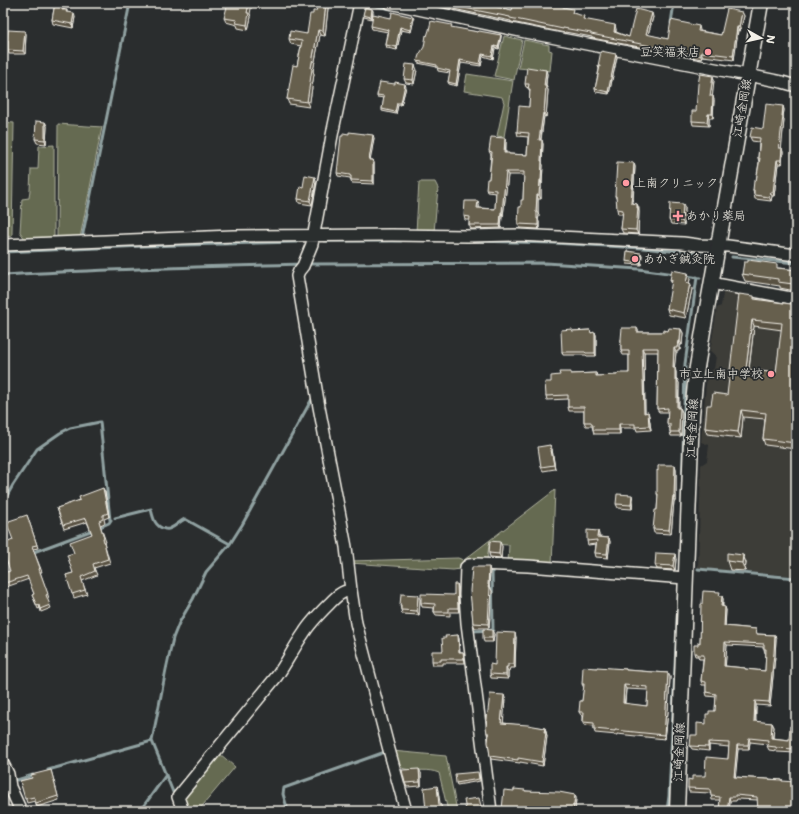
<svg xmlns="http://www.w3.org/2000/svg" width="799" height="814" font-family="'Shantell Sans','Klee One',sans-serif">
	<style>
		.built { fill: #3c3c38 }
		.green { fill: #656b51; stroke: #acae9c }
		.lines { fill: none; stroke-linecap: round; stroke-linejoin: round }
		.stream { stroke: #90a1a1; stroke-width: 3 }
		.minor-casing { stroke: #f4f1e8; stroke-width: 14 }
		.major-casing { stroke: #f4f1e8; stroke-width: 17 }
		.minor { stroke: #2a2d2e; stroke-width: 11 }
		.major { stroke: #2a2d2e; stroke-width: 14 }
		.wall { fill: #585143; stroke: #f4f1e8; fill-rule: evenodd }
		.shaded-wall { fill: #474237; stroke: #f4f1e8 }
		.building { fill: #665e4e; stroke: #f4f1e8; fill-rule: evenodd }
		.poi-dot { fill: #ff9aa2; stroke: #2a2d2e; stroke-width: 1.5 }
		.labels { text-anchor: middle; stroke-width: 3.5; stroke-linejoin: round; paint-order: stroke }
		.poi-label { font-size: 12px; fill: #f4f1e8; stroke: #2a2d2e; text-anchor: start }
		.street-label { font-size: 12px; fill: #f4f1e8; stroke: #2a2d2e }
	</style>
	<rect width="100%" height="100%" fill="#2a2d2e"/>
	<filter id="ink" filterUnits="userSpaceOnUse"><feTurbulence type="fractalNoise" baseFrequency=".025" numOctaves="2"/><feDisplacementMap in="SourceGraphic" scale="8" xChannelSelector="R" yChannelSelector="G"/><feConvolveMatrix kernelMatrix="1 2 1 2 8 2 1 2 1" color-interpolation-filters="sRGB"/></filter>
	<g filter="url(#ink)">
		<!-- built -->
		<path class="built" d="M724,288L796,301V576L698,568L701,465L707,461L709,445L701,442L707,373L714,369L716,356L710,351L717,308L721,306Z"/>
		<!-- green -->
		<path class="green" d="M504,36L522,40L514,80L494,76Z
			M524,40L549,45V50L552,51L550,71L518,68Z
			M467,74L513,81L504,137L497,136L504,103L502,97L464,91Z
			M3,122L14,123L12,232V236L6,237V242H3Z
			M58,124L102,127L80,238L57,239Z
			M54,145V239H25L20,232L22,199L29,198L30,190L31,169H38L39,146Z
			M419,182H435L438,188L434,232H416Z
			M555,490L552,565L508,563L509,545L489,544L487,562L464,560Z
			M458,558L463,560L464,562L460,565V569L453,570L350,563V561Z
			M392,751L446,756L457,811H448L439,773C427,768 417,772 405,769C402,768 399,767 396,765Z
			M219,753L235,767L198,811H186L181,799Z"/>
		<g class="lines">
			<!-- stream -->
			<path class="stream" d="M363,3L391,9
				M671,23L674,3
				M82,238L130,3
				M324,241H401
				M474,241L553,243L642,248L700,254
				M3,252L145,246L297,242
				M732,257L796,263
				M307,264L546,263L639,269L675,274
				M3,275C102,269 202,267 301,264
				M686,276L700,278
				M3,503L13,485L37,449L47,442L60,433L70,428L100,422L110,520
				M682,505L685,364L697,277
				M115,518L151,509C153,518 155,527 165,529C168,529 168,530 171,528C176,526 180,521 185,519L230,544L242,525L313,397
				M98,528L109,523L111,520
				M31,553L93,530
				M3,563L10,560
				M698,569L796,578
				M472,631L493,630L492,569
				M3,755L7,762
				M48,770L152,741
				M13,778L17,780L33,775
				M175,797L152,741L166,670L173,638L179,623L193,599L206,572L230,544
				M140,811L166,775
				M288,811L283,794L284,788L385,752
				M667,811L669,796L679,580"/>
			<defs>
				<path id="minor" d="M360,3L333,130L312,244L303,266L299,271L297,276L319,407L346,547L351,590L356,623L388,746L406,811
					M390,3L525,32L715,69L748,75L782,82L796,86
					M3,245L233,236L392,235L468,236L518,235L683,243L698,245L728,246L796,255
					M711,283L796,299
					M3,764L8,774L10,787L21,811
					M183,811L178,797L277,676C287,662 294,647 304,633C310,623 319,614 328,605C335,598 341,591 351,590
					M491,811L467,623L465,595L466,567L469,565L478,564L528,566L685,578"/>
				<path id="major" d="M677,811L692,415L696,373L703,331L761,3"/>
			</defs>
			<!-- minor casing -->
			<use href="#minor" class="minor-casing"/>
			<!-- major casing -->
			<use href="#major" class="major-casing"/>
			<!-- minor -->
			<use href="#minor" class="minor"/>
			<!-- major -->
			<use href="#major" class="major"/>
		</g>
		<!-- wall -->
		<path class="wall" d="M53,3H65L64,10H67V12L75,17L73,28L53,24L52,20L55,3Z
			M326,3L328,8L325,36L320,35L313,71L314,74L309,107L289,104L287,99L297,66L301,46L291,44L289,39L307,34L313,14Z
			M438,3H500L499,8L512,10L556,3L557,4L563,6L564,7L585,20L616,29V32L629,37L653,17L648,35L668,39L699,26L700,30V31L721,35L742,12L744,16L740,31L738,30L734,60L703,56L702,59L592,38V37L565,32V33L526,25L511,22V21L439,6Z
			M372,9L373,11L372,19L364,17L363,15Z
			M250,14L251,17L248,30L238,28L237,25L226,22L224,18Z
			M391,18L414,19L411,32L401,30L397,50L387,48L386,45L388,32L372,29L371,26Z
			M452,28L478,32L501,35V37L499,49L495,48L493,59L483,56L481,66L461,63L457,86L449,84L448,82L450,73L438,71L437,67L418,63L417,61Z
			M25,31L26,34L25,54H9L8,50V42L7,40Z
			M616,54L617,57L609,94L596,92L595,89L599,69L598,66Z
			M417,70L414,84L406,83L404,79Z
			M546,70L547,74L546,86L548,90L546,117L544,116L541,140L543,144L542,163L543,165L542,184H541V199H538V213L539,216L538,220L539,222V229L520,228L518,224L521,207L523,200L524,175H508L503,216H502L501,228L471,229L469,225V220H465L464,216L479,205V208L495,209L496,193L487,192L486,189L489,179L491,155L489,151L505,138L506,142V153L509,154L527,155L528,137L518,136L517,132L529,107L530,92L529,88L526,87L525,84Z
			M714,80L712,96L714,100L713,118H709V126L693,125L692,121L696,111Z
			M406,87L401,105H398L396,114L382,111V109L384,98L377,97V95Z
			M783,106L784,110L783,117L784,120L781,148L783,152L782,164H778L774,196H772L771,201L755,199L753,190L756,181L759,162L758,158L759,142L752,141L750,137L763,129Z
			M45,122L47,126L46,144L37,143L35,139Z
			M374,138L370,160H373L374,163V184L352,183L350,178L338,176L337,173Z
			M634,163L635,167L633,203L637,204L639,208V212L638,234L623,233L621,229L623,214H618L617,209V200L615,196Z
			M316,181L312,205L299,203L298,199L303,187Z
			M685,208L684,225L671,224L669,220Z
			M642,255L641,265L627,264L626,261Z
			M779,268L796,270V292L795,291L780,288V286L745,281L742,274Z
			M690,279L689,283L692,289L686,318L669,315L667,309L672,284L670,280Z
			M796,299V449L765,445L763,439L765,419L743,417L741,438L707,434L705,428L711,405L727,395L756,300L791,304ZM754,326L782,330L776,373L749,370Z
			M637,328L639,332H664L668,331L681,329L683,333L682,345H680V350H678V352H676L674,368L676,372V379H677L679,383V408H680L682,412L681,436H671L670,432V428H669L667,424L668,412H659L657,409L658,352H644L645,413L648,412L649,416L651,430L637,431L636,428H620V434H594L592,426H586L584,422V411H569L568,407V399L547,400L546,396L551,382L572,374L596,373L597,376L617,375L629,373V355H623L621,351V339Z
			M590,330L591,333L595,332L596,335V356H587L586,355H563L562,352L572,331Z
			M552,449L555,469L543,471L541,467Z
			M675,465L676,469V501H674L671,534L654,533L653,529L657,510L658,496L657,494Z
			M105,492L109,517L104,519L105,523L100,525L106,542H104L110,563L94,568L97,575L82,581L87,594L74,598L66,575L73,573L74,553L92,534L87,522L64,529L57,508Z
			M633,500L632,509L618,508L616,504Z
			M27,515L38,548L33,549L42,572H40L49,598L47,599L51,608L41,612L40,608L38,609L32,595L34,594L29,579L6,587L3,577L10,571L13,540Z
			M598,531L599,535V537L609,538L610,542L608,558L596,557L595,553L596,544L588,545L587,541Z
			M502,546L501,558L490,557L489,553Z
			M743,555L746,563L745,571L730,570L727,561Z
			M676,559L675,570L657,569L655,565Z
			M490,571L489,587H490L492,591L489,628H475L473,623Z
			M457,584L458,588L459,612H450V616L436,615L434,612V608L422,607L421,603L454,595Z
			M721,596H722L723,599V606L726,610L725,626L756,629L757,634L775,635L776,639L775,656L770,706L756,705V722L772,723L774,727L773,738L789,740L794,726L796,705V753L777,752L776,751L769,750L767,746L768,744L750,742L749,749H738L735,777L782,780V781L758,800L737,799L736,801H730L729,811H719L720,800H712L711,793L689,792L688,788L692,780L705,776L728,759L729,747L709,745V751L692,749L690,746L706,724L709,714L715,711L716,697L707,696L706,692V685H702L701,681L703,659H699L698,656H695L694,653L700,643L702,604ZM727,645L764,647V649L765,653H766L765,671L745,669V668L725,666Z
			M420,599L419,615L402,614L400,605Z
			M494,634L493,642H484L483,638Z
			M458,635L459,639L460,652H463L464,656L465,663H443V665H433L432,661L443,651L446,638Z
			M516,637L515,668H510L509,671H508V679L491,678L490,674L495,665Z
			M597,668L626,669V670L668,673L670,677L668,712L665,739L617,734V735L595,733L594,729V726L584,725L583,722V716L581,715L579,712L582,701L584,688L582,684ZM626,689L648,690L647,706L625,704Z
			M505,698L503,723L545,728L547,736L543,766L520,762V763L491,759L490,756L489,737L487,733Z
			M51,770L59,800L37,807L35,801L27,803L20,781L32,778Z
			M421,773V786L407,787L405,783Z
			M479,774L480,781L457,785L456,783Z
			M514,791H526L575,795L576,798L575,811H502V809Z"/>
		<!-- shaded-wall -->
		<path class="shaded-wall" d="M63,3H65L63,13L62,10Z
			M249,3H252L250,14L251,17L248,30L247,25V13Z
			M326,3L328,8L325,36L323,31Z
			M497,3H500L498,11L497,7Z
			M372,9L373,11L372,19L371,17Z
			M742,12L744,16L740,31L739,27Z
			M74,13L75,17L73,28L72,24Z
			M652,13L653,17L647,38L646,34Z
			M413,17L414,19L411,32L410,30Z
			M615,25L616,29L615,35L614,32Z
			M400,27L401,30L397,50L396,47Z
			M737,27L738,30L734,60L733,56Z
			M318,30L320,35L313,71L314,74L309,107L307,102L311,68Z
			M25,31L26,34L25,54L23,51Z
			M501,35V37L499,49L498,47Z
			M494,46L495,48L493,59L492,56Z
			M701,52L703,56L702,59L701,56Z
			M482,54L483,56L481,66L480,64Z
			M616,54L617,57L609,94L608,92Z
			M460,60L461,63L457,86L456,84Z
			M415,65L417,70L414,84L413,80Z
			M546,70L547,74L545,90L544,86Z
			M713,76L714,80L712,100L710,96Z
			M405,84L406,87L401,105V103Z
			M546,86L548,90L546,117L544,113Z
			M713,96L714,100L713,118L712,114Z
			M397,103L398,105L396,114L395,112Z
			M783,106L784,110L783,117L784,120L781,152L779,148Z
			M543,113L544,116L540,144L539,140Z
			M708,114L709,118V126L707,122Z
			M45,122L47,126L46,144L45,140Z
			M373,135L374,138L370,162L369,160Z
			M505,138L506,142L505,156L504,153Z
			M542,140L543,144L542,163L543,165L542,184L541,180V161Z
			M782,148L783,152L782,164L781,160Z
			M373,160L374,163V184L373,181Z
			M777,160L778,164L774,196L773,192Z
			M634,163L635,167L632,207L631,203Z
			M506,172L508,175L503,216L502,212Z
			M315,177L316,181L312,205L310,201Z
			M540,180L541,184V199L539,195Z
			M770,192L772,196L771,201L769,197Z
			M537,195L538,199V213L539,216L538,220L539,222V229L538,225L536,212Z
			M478,201L479,205V212L477,208Z
			M637,204L639,212L638,234L636,230Z
			M683,204L685,208L684,225L682,221Z
			M501,212L502,216L501,228L500,225Z
			M641,253L642,255L641,265L640,263Z
			M688,273L690,279L688,288L686,283Z
			M690,283L692,289L686,318L684,313Z
			M752,320L754,326L748,376L746,369Z
			M681,329L683,333L682,345L680,341Z
			M595,332L596,335V356L595,353Z
			M679,341L680,345V350L678,346Z
			M642,348L644,352L645,416L644,413Z
			M674,348L676,352L674,372L673,368Z
			M675,368L676,372V383L675,379Z
			M677,379L679,383L678,412L677,408Z
			M680,408L682,412L681,436L679,432Z
			M741,410L743,417L741,438L738,432Z
			M648,412L649,416L651,430L649,426Z
			M619,424L620,428V434L619,430Z
			M550,445L552,449L555,469L554,465Z
			M675,465L676,469V501L674,497Z
			M103,488L105,492L109,517L108,513Z
			M632,495L633,500L632,509L631,505Z
			M673,496L674,501L671,534L669,530Z
			M598,531L599,535L598,541L597,537Z
			M609,538L610,542L608,558L607,554Z
			M500,542L502,546L501,558L499,554Z
			M675,554L676,559L675,570L673,566Z
			M743,555L746,563L745,571L742,563Z
			M489,567L490,571L489,587H490L492,591L489,628L488,624V585Z
			M457,584L458,588L459,612L458,608Z
			M418,595L420,599L419,615L417,611Z
			M722,596L723,599L722,610L721,606Z
			M725,607L726,610L725,630L724,626Z
			M492,630L494,634L493,642L492,638Z
			M515,633L516,637L515,668L514,664Z
			M458,635L459,639L460,656L459,652Z
			M775,635L776,639L775,656L770,706L769,702Z
			M725,642L727,645L725,670L724,666Z
			M506,667L508,671V679L506,675Z
			M668,673L670,677L668,712L665,739L664,735Z
			M624,685L626,689L624,707L623,703Z
			M504,695L505,698L503,727L501,723Z
			M755,701L756,705L755,725L754,721Z
			M772,723L774,727L772,742L771,738Z
			M545,728L547,736L543,766L542,762Z
			M749,738L750,742L749,749L748,745Z
			M708,742L709,745V751L708,747Z
			M737,745L738,749L735,781L734,777Z
			M419,769L421,773V786L420,782Z
			M437,786L438,790L441,809L439,805Z
			M575,795L576,798L575,811H573Z
			M729,797L730,801L729,811H727Z"/>
		<!-- building -->
		<path class="building" d="M55,3H63L62,10H67L66,12L74,13L72,24L52,20Z
			M228,3H249L247,13H249L247,25L236,23L237,20L224,18Z
			M318,3H326L323,31L318,30L311,68L312,69L307,102L287,99L293,65L297,66L302,41L289,39L290,31L307,34L310,14H313V11H316Z
			M439,3H497V7L512,10L514,3H555V4L563,6V7L573,9L572,13L584,16L583,19L615,25L614,32L629,37L636,9L652,13L646,34L668,39L671,20L699,26L698,31L721,35L727,9L742,12L739,27H737L733,56L701,52V56L591,34V33L563,28V29L525,21L510,18V17Z
			M365,7L372,9L371,17L363,15Z
			M392,12L413,17L410,30L400,27L396,47L386,45L389,30L371,26L373,14L391,18Z
			M431,21L452,25L451,27L478,32L479,31L501,35L498,47L494,46L492,56L482,54L480,64L460,60L456,84L448,82L450,71L437,68V65L417,61L419,55L424,47L426,35L427,36L429,30Z
			M8,30L25,31L23,51L8,50V40H7Z
			M601,51L616,54L608,92L595,89L600,66H598Z
			M406,64L415,65L413,80L404,79Z
			M527,67L546,70L544,86H546L544,113H543L539,140H542L541,161H542L541,180H540L539,195H537L536,212H537V219H538V225L518,224L519,207H521V200H523L524,172H506L502,212H501L500,225H469L470,217L464,216L465,201H478L477,208L495,209L496,190L486,189L487,179H489L492,152L489,151L491,137L505,138L504,153H509V154L527,155L529,133L517,132L519,106L529,107L530,89H528L529,84H525Z
			M700,74L713,76L710,96H713L712,114H708L707,122L692,121V111H696L698,84Z
			M380,82L395,84V82L405,84L401,103H397L395,112L382,109L384,96L377,95Z
			M766,104L783,106L782,116H783L779,148H782L781,160H777L773,192H770L769,197L754,195V190H753L754,181H756L760,158H758L760,138L750,137L752,127L763,129Z
			M36,121L45,122V140L35,139Z
			M349,132L373,135L369,160H373V181L351,180V176H350V175L337,173L341,136H343V133L349,134Z
			M617,162L634,163L631,203L637,204V208H638L636,230L621,229L623,210L617,209L616,196H615Z
			M305,175L315,177L310,201L298,199L300,186L303,187Z
			M670,203L683,204L682,221L669,220Z
			M627,251L641,253L640,263L626,261Z
			M748,260L777,264V268L796,270V286L793,285V284L778,282V279L742,274L744,262H748Z
			M672,270L688,273L686,283H690L684,313L667,309L672,280H670Z
			M739,294L754,296V299L791,304V299H796V443L763,439L766,413L741,410L738,432L705,428L707,405H711L713,393L727,395ZM752,320L782,323L776,373L746,369Z
			M622,328H637V332H664V330L668,331L669,328L681,329L680,341H679L678,346H677V348H674L673,368H675V379H677V408H680L679,432H670V424H667L668,408L657,409L658,348H642L644,413L648,412L649,426L635,427V424H619V430H593V425H592L591,422H584V407H568V395L546,396L545,382H551V376L560,375L559,372H571V374L596,373V376L617,375V374L619,373H629V351H621V339Z
			M572,329V331L590,330L591,333L595,332V353H586L585,352H562L561,330Z
			M550,445L554,465L541,467L538,447Z
			M659,465H675L674,497L673,496L669,530L653,529L655,510H657L658,494H657V470L658,471V466H659Z
			M103,488L108,513L103,515V519L99,521L104,538H103L108,559L93,564L95,571L81,577L85,590L72,594L66,575L73,573L67,555L74,553L70,542L92,534L86,518L63,525L57,508L80,500L79,497Z
			M617,494L632,495L631,505L616,504Z
			M27,515L37,545L32,546L40,568L39,569L48,594L46,595L50,605L40,609L39,605L37,606L32,595L34,594L27,576L5,583L3,577V573L10,571L3,550V544L13,540L7,524L9,523V521Z
			M587,530L598,531L597,537L609,538L607,554L595,553L597,540L587,541Z
			M490,541L500,542L499,554L489,553Z
			M656,553L675,554L673,566L655,565Z
			M727,553L743,555L742,563L727,561Z
			M472,567H489L488,585H489L488,587H490L488,624L473,623L470,591Z
			M454,584H457L458,608H449V612H434L435,604L421,603V594L454,595Z
			M703,591L720,592L719,596H722L721,606L725,607L724,626L756,629V634L775,635L774,653L769,702L755,701L754,721L772,723L771,738L789,740L790,726H794L796,705V749L795,748V749L776,748V747L767,746L768,740L749,738L748,745H737L734,777L782,780V781L796,782V811H758L757,797L735,795V797H729L727,811H719L720,797L711,796L710,789L688,788V779L692,780V776H705L706,757L728,759L729,743L708,742V747L690,746L691,735H697V723L706,724V714H709V711H715L716,694L706,692V682L701,681L704,655H697V653H694V645H698V642L700,643L701,604H702ZM725,642L764,644V649H766L765,671L745,669V668L724,666Z
			M401,594L418,595L417,611L401,610V605H400Z
			M483,629L492,630V638H483Z
			M496,632L515,633L514,664H508V667H506V675L490,674V664L495,665Z
			M458,635L459,652H463L464,659H441V661H432V651H443L442,638H446L445,636Z
			M583,667L597,668V667L626,669V670L668,673L666,708L664,735L615,730V731L594,729V723L583,722L584,712H579L580,701H582L584,684H582ZM624,685L648,687L647,706L623,703Z
			M490,694L504,695L501,723L528,725L545,728L544,732H546L542,762L518,758V760L490,756L488,742L489,733H487L486,727Z
			M419,769L420,782L405,783L402,770Z
			M51,770L58,796L36,803L34,797L25,799L20,781L32,778L31,775Z
			M478,772L479,779L456,783L455,774Z
			M437,786L439,805H441L442,810H443V811H426L424,788Z
			M514,789L525,790V791L559,792L575,795L573,811L557,810V811H510V810L502,809L504,790L514,791Z
			M479,798L481,806H482L483,811H466L464,800Z"/>
	</g>
	<!-- markers -->
	<g class="poi-dot">
		<circle cx="708" cy="52" r="4"/>
		<circle cx="626" cy="183" r="4"/>
		<path d="M676 210h4v4h4v4h-4v4h-4v-4h-4v-4h4z"/>
		<circle cx="635" cy="259" r="4"/>
		<circle cx="771" cy="374" r="4"/>
	</g>
	<g class="labels">
		<!-- poi labels -->
		<g class="poi-label">
			<text x="700" y="56" text-anchor="end">豆笑福来店</text>
			<text x="634" y="187">上南クリニック</text>
			<text x="686" y="220">あかり薬局</text>
			<text x="643" y="263">あかぎ鍼灸院</text>
			<text x="763" y="378" text-anchor="end">市立上南中学校</text>
		</g>
		<!-- street labels -->
		<g class="street-label">
			<text transform="translate(742 108) rotate(-80)" y="4">江崎金岡線</text>
			<text transform="translate(692 428) rotate(-87)" y="4">江崎金岡線</text>
			<text transform="translate(679 752) rotate(-88)" y="4">江崎金岡線</text>
		</g>
	</g>
	<!-- margin -->
	<rect width="799" height="814" fill="none" stroke="#2a2d2e" stroke-width="16"/>
	<rect x="8" y="8" width="783" height="798" fill="none" stroke="#f4f1e8" stroke-width="1.5" filter="url(#ink)"/>
	<!-- north arrow -->
	<g transform="translate(761 38) rotate(98)" stroke="#2a2d2e" stroke-width="3" paint-order="stroke">
	<path d="M0-3L7 15L0 10L-7 15Z" fill="#f4f1e8"/>
	<text y="-6" font-size="11" font-weight="bold" text-anchor="middle" fill="#f4f1e8">N</text>
	</g>
</svg>
